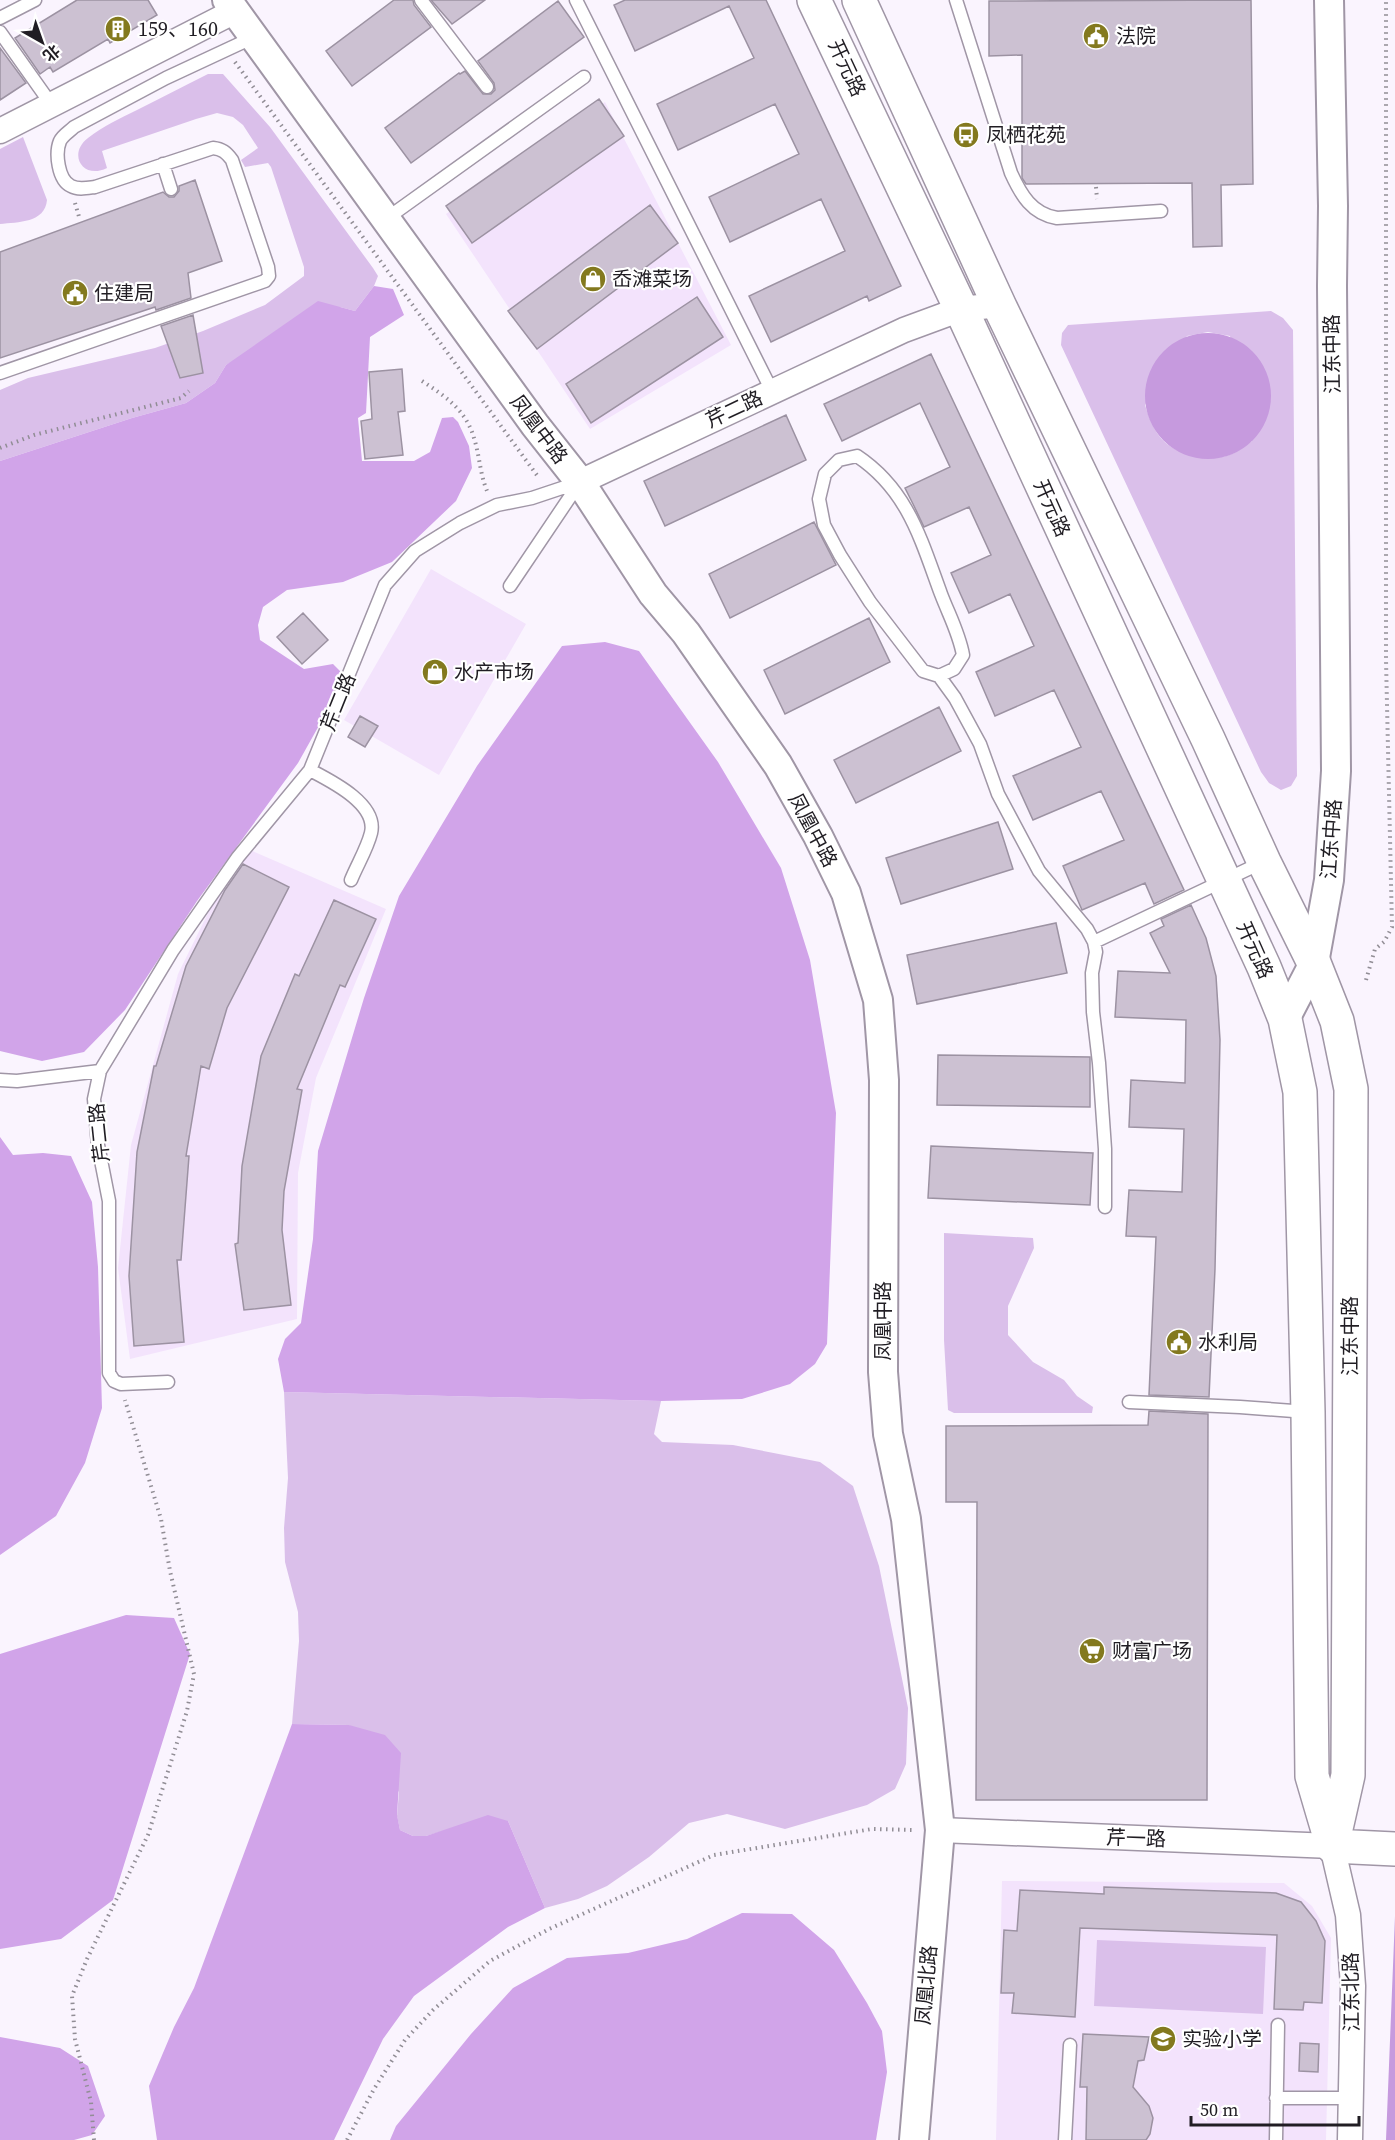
<svg xmlns="http://www.w3.org/2000/svg" width="1395" height="2140" font-family="'Source Serif 4','Noto Sans SC',serif">
	<style>
		.built { fill: #f3e3fc }
		.green { fill: #dabfea; fill-rule: evenodd }
		.forest { fill: #d1a4e9 }
		.water { fill: #c69ade }
		.building { fill: #ccc1d2; stroke: #9c92a2; stroke-width: 1.5 }
		.lines { fill: none; stroke-linecap: round; stroke-linejoin: round }
		.service-casing { stroke: #a096a6; stroke-width: 15 }
		.minor-casing { stroke: #a096a6; stroke-width: 27 }
		.tertiary-casing { stroke: #a096a6; stroke-width: 32 }
		.secondary-casing { stroke: #a096a6; stroke-width: 36 }
		.path { stroke: #918d95; stroke-width: 4; stroke-dasharray: 1.5 4.5; stroke-linecap: butt }
		.service { stroke: #fff; stroke-width: 12 }
		.minor { stroke: #fff; stroke-width: 24 }
		.tertiary { stroke: #fff; stroke-width: 28 }
		.secondary { stroke: #fff; stroke-width: 33 }
		.labels { text-anchor: middle; stroke-width: 4.5; stroke-linejoin: round; paint-order: stroke }
		.poi-label { font-size: 20px; fill: #201d23; stroke: #fff; text-anchor: start }
		.street-label { font-size: 20px; fill: #201d23; stroke: #fff }
	</style>
	<rect width="100%" height="100%" fill="#faf4fe"/>
	<!-- built -->
	<path class="built" d="M605,102L731,345L590,429L446,214Z
		M431,569L526,624L439,775L344,720Z
		M241,846L386,909L316,1078L298,1173L297,1319L130,1359L118,1268L131,1145L178,974Z
		M1002,1881L1284,1883L1312,1906L1331,1938L1326,2140H996Z"/>
	<!-- green -->
	<path class="green" d="M208,74H223L270,127L373,268L378,276L374,286L355,311L340,307L226,365L215,383L186,403L132,418L0,461V390L28,378L155,348L203,331L265,305L304,276V267L271,167L268,163L245,167L241,160L258,148L243,125L233,117L217,113L196,119L102,151L107,168C83,180 67,154 88,138C103,126 121,118 137,110C161,98 184,86 208,74Z
		M23,137L47,200C45,223 18,222 0,224V149Z
		M1271,311L1283,318L1293,330L1297,776L1291,786L1281,790L1269,783L1261,772L1061,345L1062,333L1068,325ZM1208,332L1230,336L1252,441C1229,458 1223,460 1195,455C1164,450 1154,434 1145,405L1187,336Z
		M944,1233L1033,1238L1034,1248L1008,1306V1335L1033,1362L1064,1380L1077,1396L1093,1407L1092,1413H954L948,1410L944,1340Z
		M284,1392L661,1401L654,1434L662,1442L733,1445L820,1462L853,1486L879,1566L908,1708L906,1764L895,1789L867,1805L785,1829L727,1814L689,1823L649,1857L607,1886L578,1899L545,1908L508,1821L453,1828L426,1836H413L400,1830L397,1816L399,1792L349,1725L292,1724L299,1641L298,1612L285,1562L284,1528L288,1478Z
		M1097,1940L1266,1947L1263,2014L1094,2006Z"/>
	<!-- forest -->
	<path class="forest" d="M374,286L393,289L404,315L370,337L366,413L358,418L362,461H414L430,452L442,418L453,417L458,422L469,446L472,468L456,501L392,562L343,582L287,590L263,607L258,625L260,640L304,669L333,664L340,671V688L298,763L197,901L125,1010L84,1052L42,1061L0,1051V461L132,418L186,403L215,383L226,365L318,301L355,311Z
		M605,642L639,651L718,762L781,868L810,960L836,1113L827,1344L815,1364L790,1384L742,1399L661,1401L284,1392L278,1359L285,1339L301,1323L313,1239L318,1151L364,998L399,896L477,766L562,646Z
		M0,1137L13,1155L43,1153L71,1156L92,1202L98,1267L102,1408L85,1463L56,1516L0,1555Z
		M126,1615L174,1618L190,1654L113,1900L61,1939L0,1949V1654Z
		M292,1724L349,1725L385,1735L401,1753L397,1815L400,1830L413,1836H426L488,1815L508,1821L545,1908L508,1927L414,1996L383,2039L334,2140H157L149,2086L174,2027L194,1988Z
		M742,1913L792,1914L834,1950L867,2003L882,2031L887,2072L876,2140H390L396,2126L471,2034L513,1988L567,1958L628,1953L687,1939Z
		M0,2037L60,2048L88,2066L105,2116L92,2135L74,2140H0Z"/>
	<!-- water -->
	<path class="water" d="M1145 396a63 63 0 1 1 126 0a63 63 0 1 1-126 0Z
		M1395,1916V2140H1386Z"/>
	<!-- building -->
	<path class="building" d="M77,0H148L157,15L110,43L108,39L53,72L50,67L40,74L15,38Z
		M394,0H413L414,5L431,27L352,86L326,51Z
		M431,0H485L452,24Z
		M625,0H766L901,286L869,301L867,296L771,342L749,296L845,251L821,199L730,242L709,197L799,154L775,104L678,150L657,104L754,58L729,6L635,51L614,5Z
		M1251,0L1253,184L1221,185L1222,246L1193,247L1192,183L1026,184L1022,178V55L989,56V1Z
		M558,1L584,37L411,163L385,128L459,73L460,74L465,71L483,94H491L495,90L494,83L478,61Z
		M0,48L26,83L0,100Z
		M599,99L624,136L472,243L446,206Z
		M195,180L222,261L188,273L191,298L156,310L155,307L0,358V252L163,192L169,197H174L179,191V186Z
		M650,205L678,243L537,349L508,311Z
		M697,297L723,337L591,423L566,384Z
		M193,315L203,373L180,378L161,326Z
		M931,354L1184,890L1154,904L1145,883L1082,910L1063,866L1124,840L1101,791L1033,820L1013,776L1081,747L1054,690L995,716L976,672L1034,646L1010,594L969,613L951,573L991,555L969,507L924,527L914,506L905,488L950,467L920,403L842,441L824,404Z
		M402,369L405,411L398,412L403,455L365,459L361,421L372,419L369,372Z
		M786,415L806,460L665,526L644,481Z
		M814,522L836,565L730,618L709,574Z
		M303,613L328,640L302,664L277,637Z
		M869,618L890,662L785,714L764,670Z
		M939,707L961,751L856,803L834,760Z
		M360,716L378,726L365,747L348,737Z
		M998,822L1013,869L901,904L886,858Z
		M243,864L289,887L227,1008L209,1069L201,1066L186,1156H189L181,1260H177L184,1342L134,1346L129,1276L137,1152L154,1066H156L186,966L225,890Z
		M334,900L376,919L345,987L340,985L297,1089L302,1090L284,1191L282,1230L291,1305L244,1310L235,1244L238,1243L242,1166L261,1056L295,974L299,976Z
		M1191,905L1206,938L1216,976L1220,1040L1215,1269L1209,1397L1149,1395L1156,1237L1126,1236L1129,1190L1182,1192L1184,1129L1129,1127L1131,1080L1185,1083L1186,1020L1115,1017L1118,971L1170,973L1150,933L1164,926L1161,919Z
		M1056,923L1067,973L917,1004L907,955Z
		M938,1055L1090,1057V1107L937,1105Z
		M931,1146L1093,1153L1090,1205L928,1198Z
		M1149,1411L1208,1414L1207,1800H976L977,1502H946V1426L1148,1425Z
		M1104,1887L1276,1893L1301,1902L1316,1921L1325,1941L1322,2003L1304,2002L1303,2010L1274,2009L1277,1935L1080,1928L1075,2017L1012,2013L1014,1993H1001L1004,1930L1017,1931L1020,1890L1104,1894Z
		M1083,2034L1149,2037L1144,2060L1138,2061L1133,2087L1149,2106L1153,2118L1150,2134L1146,2140H1086L1087,2087H1080Z
		M1300,2043L1319,2044L1318,2072L1299,2071Z"/>
	<g class="lines">
		<defs>
			<path id="service" d="M421,0L487,87
				M576,0L772,391
				M956,0L1011,173C1021,195 1032,214 1057,218L1161,211
				M0,18L35,0
				M0,32L51,104
				M163,164L171,189
				M386,219L584,77
				M0,373L265,281L269,276L268,267L232,160C226,152 222,149 213,148L95,187C87,188 78,190 71,186C58,180 55,153 60,141C63,135 69,132 74,127L166,78L254,37
				M857,456C908,490 921,540 941,594C949,615 959,633 963,655L954,669L939,676L923,671L870,602L840,555L824,525L819,499L825,474L839,460Z
				M510,586L580,482
				M939,676L955,698L980,744L998,794L1039,871L1087,929L1094,942L1096,952L1092,973L1093,1012L1099,1063L1105,1149V1207
				M310,770C331,781 378,804 371,833C367,849 357,865 351,880
				M1094,942L1263,862
				M0,1080L17,1081L100,1071
				M168,1382L121,1384L114,1381L109,1373V1201L98,1145L94,1099L100,1071L173,950L238,857L310,770L385,585L415,551L460,523L497,505L532,498L580,482
				M1129,1402L1240,1407L1307,1412
				M1276,2098H1351
				M1065,2140L1070,2045
				M1276,2140L1278,2025"/>
			<path id="minor" d="M0,131L235,11
				M580,482L904,330L961,309L999,305
				M940,1830L1332,1846L1348,1915L1353,1986L1350,2140"/>
			<path id="tertiary" d="M227,0L535,425L580,482L653,594L686,633L778,765L818,836L846,893L878,1000L884,1080L883,1372L888,1434L906,1519L940,1830L914,2140
				M1285,1019L1314,963L1329,880L1336,771L1332,286L1333,206L1329,0"/>
			<path id="secondary" d="M814,0L961,309L1264,967L1285,1019L1300,1092L1308,1412L1312,1776L1332,1844
				M859,0L999,305L1208,739L1264,862L1314,963L1337,1021L1351,1089L1348,1775L1332,1846
				M1332,1846L1395,1849"/>
		</defs>
		<!-- service casing -->
		<use href="#service" class="service-casing"/>
		<!-- minor casing -->
		<use href="#minor" class="minor-casing"/>
		<!-- tertiary casing -->
		<use href="#tertiary" class="tertiary-casing"/>
		<!-- secondary casing -->
		<use href="#secondary" class="secondary-casing"/>
		<!-- path -->
		<path class="path" d="M235,62L539,478
			M1096,187L1097,199
			M75,203L80,220
			M422,381C445,396 466,410 474,438C480,457 480,476 488,493
			M0,448L34,435L181,398L189,391
			M1366,980L1375,949L1384,942L1392,927L1386,660V0
			M94,2140L91,2102L75,2039L72,1996L87,1959L148,1835L187,1711L194,1674L170,1571L161,1519L125,1400
			M347,2140L374,2089L405,2040L433,2010L490,1961L549,1929L714,1855L872,1829L915,1830"/>
		<!-- service -->
		<use href="#service" class="service"/>
		<!-- minor -->
		<use href="#minor" class="minor"/>
		<!-- tertiary -->
		<use href="#tertiary" class="tertiary"/>
		<!-- secondary -->
		<use href="#secondary" class="secondary"/>
	</g>
	<!-- icons -->
	<defs>
		<symbol id="building-disc" viewBox="-11 -11 22 22"><circle r="9.5" fill="#83791e" stroke="#fff"/><path d="M-4-6H4V6H1V3H-1V6H-4ZM-2.5-4.3h1.7v1.8h-1.7ZM.8-4.3h1.7v1.8H.8ZM-2.5-1h1.7V.8h-1.7ZM.8-1h1.7V.8H.8Z" fill="#fff"/></symbol>
		<symbol id="civic-disc" viewBox="-11 -11 22 22"><circle r="9.5" fill="#83791e" stroke="#fff"/><path d="M-.6-6.5H3V-4.5H.6V-3L4-1V1h2V6H-6V1h2V-1L-.6-3ZM-1.2 2.5V6h2.4V2.5Z" fill="#fff"/></symbol>
		<symbol id="bus-disc" viewBox="-11 -11 22 22"><circle r="9.5" fill="#83791e" stroke="#fff"/><path d="M-5-6H5V4H4V6H2V4H-2V6H-4V4H-5ZM-3.5-4V0h7V-4ZM-3.5 1.2v1.5H-2V1.2ZM2 1.2v1.5H3.5V1.2Z" fill="#fff"/></symbol>
		<symbol id="shop-disc" viewBox="-11 -11 22 22"><circle r="9.5" fill="#83791e" stroke="#fff"/><path d="M-5-2.5h2.3a2.7 3.5 0 0 1 5.4 0H5L5.5 6h-11ZM-1.5-2.5h3a1.5 2.3 0 0 0-3 0Z" fill="#fff"/></symbol>
		<symbol id="supermarket-disc" viewBox="-11 -11 22 22"><circle r="9.5" fill="#83791e" stroke="#fff"/><path d="M-6-5.5h2.5l.6 2H6L4.5 2H-2.5L-4.4-4H-6ZM-1.5 3.2a1.3 1.3 0 1 0 .1 0ZM3 3.2a1.3 1.3 0 1 0 .1 0Z" fill="#fff"/></symbol>
		<symbol id="school-disc" viewBox="-11 -11 22 22"><circle r="9.5" fill="#83791e" stroke="#fff"/><path d="M0-5L7-2L0 1L-7-2ZM-4 1L0 2.5L4 1V4Q0 6-4 4Z" fill="#fff"/></symbol>
	</defs>
	<g fill-rule="evenodd">
		<use href="#building-disc" x="103" y="14" width="30" height="30"/>
		<use href="#civic-disc" x="1081" y="21" width="30" height="30"/>
		<use href="#bus-disc" x="951" y="120" width="30" height="30"/>
		<use href="#shop-disc" x="578" y="264" width="30" height="30"/>
		<use href="#civic-disc" x="60" y="278" width="30" height="30"/>
		<use href="#shop-disc" x="420" y="657" width="30" height="30"/>
		<use href="#civic-disc" x="1164" y="1327" width="30" height="30"/>
		<use href="#supermarket-disc" x="1077" y="1636" width="30" height="30"/>
		<use href="#school-disc" x="1148" y="2024" width="30" height="30"/>
	</g>
	<g class="labels">
		<!-- poi labels -->
		<g class="poi-label">
			<text x="138" y="36">159、160</text>
			<text x="1116" y="43">法院</text>
			<text x="986" y="142">凤栖花苑</text>
			<text x="612" y="286">岙滩菜场</text>
			<text x="94" y="300">住建局</text>
			<text x="454" y="679">水产市场</text>
			<text x="1198" y="1349">水利局</text>
			<text x="1112" y="1658">财富广场</text>
			<text x="1182" y="2046">实验小学</text>
		</g>
		<!-- street labels -->
		<g class="street-label">
			<text transform="translate(847 68) rotate(65)" y="7">开元路</text>
			<text transform="translate(1332 354) rotate(-91)" y="7">江东中路</text>
			<text transform="translate(734 409) rotate(-25)" y="7">芹二路</text>
			<text transform="translate(539 429) rotate(53)" y="7">凤凰中路</text>
			<text transform="translate(1052 508) rotate(66)" y="7">开元路</text>
			<text transform="translate(338 702) rotate(-68)" y="7">芹二路</text>
			<text transform="translate(813 830) rotate(62)" y="7">凤凰中路</text>
			<text transform="translate(1331 839) rotate(-86)" y="7">江东中路</text>
			<text transform="translate(1255 950) rotate(66)" y="7">开元路</text>
			<text transform="translate(99 1133) rotate(-96)" y="7">芹二路</text>
			<text transform="translate(883 1321) rotate(-90)" y="7">凤凰中路</text>
			<text transform="translate(1350 1336) rotate(-90)" y="7">江东中路</text>
			<text transform="translate(1136 1838) rotate(2)" y="7">芹一路</text>
			<text transform="translate(926 1985) rotate(-85)" y="7">凤凰北路</text>
			<text transform="translate(1351 1992) rotate(-91)" y="7">江东北路</text>
		</g>
	</g>
	<!-- north arrow -->
	<g transform="translate(42 42) rotate(140)" stroke="#ffffff" stroke-width="4.5" paint-order="stroke">
	<path d="M0-4.5L10 22L0 15L-10 22Z" fill="#201d23"/>
	<text y="-9" font-size="16" font-weight="bold" text-anchor="middle" fill="#201d23">北</text>
	</g>
	<!-- scale -->
	<path d="M1191 2116v9h168v-9" fill="none" stroke="#201d23" stroke-width="3"/>
	<text x="1200" y="2116" font-size="18" fill="#201d23" stroke="#ffffff" stroke-width="4.5" paint-order="stroke">50 m</text>
</svg>
